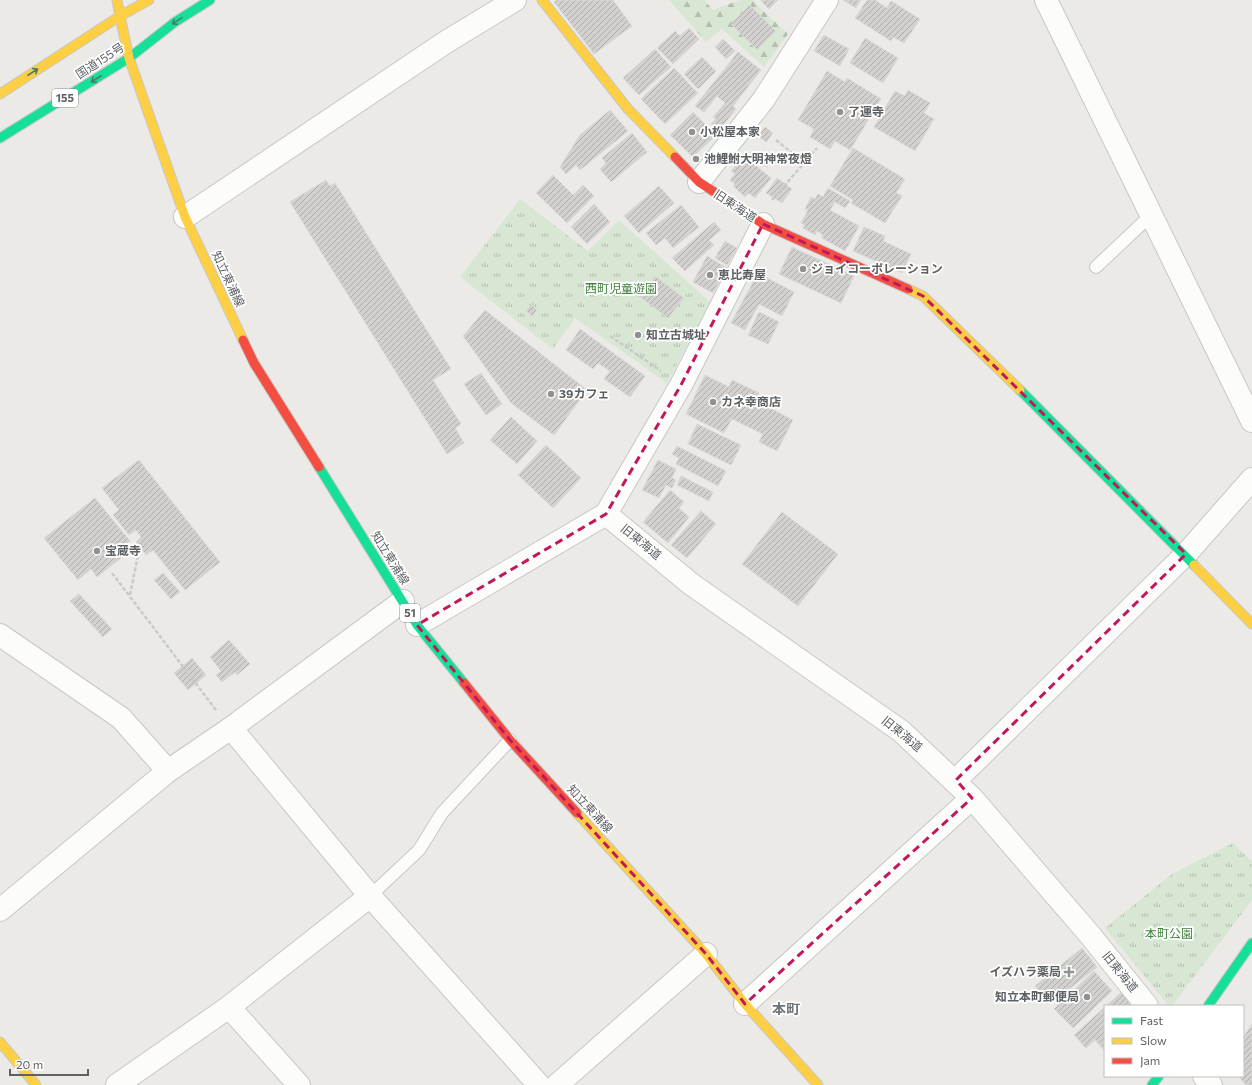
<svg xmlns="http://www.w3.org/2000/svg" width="1252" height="1085" font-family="Commissioner,'Noto Sans JP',sans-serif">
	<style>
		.forest { fill: url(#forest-firs) }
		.park { fill: url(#park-tufts) }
		.building { fill: url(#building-hatch); stroke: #dbd9d6 }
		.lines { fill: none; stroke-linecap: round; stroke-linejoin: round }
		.lane-casing { stroke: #c7c7c7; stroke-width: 14 }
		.street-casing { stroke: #c7c7c7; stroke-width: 24 }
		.fast-casing { stroke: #c6c7c7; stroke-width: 11 }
		.slow-casing { stroke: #c6c7c7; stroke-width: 11 }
		.jam-casing { stroke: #c6c7c7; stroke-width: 11 }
		.path { stroke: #c7cbc9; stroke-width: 2.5; stroke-dasharray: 4 2; stroke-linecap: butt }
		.lane { stroke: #fcfcfb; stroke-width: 12 }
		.street { stroke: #fcfcfb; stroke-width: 22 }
		.fast { stroke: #16e098; stroke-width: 9 }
		.slow { stroke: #ffcf43; stroke-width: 9 }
		.jam { stroke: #f24e42; stroke-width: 9 }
		.oneway { stroke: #4f7a6e }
		.marked { fill: none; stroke: #c2185b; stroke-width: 3; stroke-dasharray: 8 5; stroke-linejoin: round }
		.poi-dot { fill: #8f9192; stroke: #fff; stroke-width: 1.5 }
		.labels { text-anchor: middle; stroke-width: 3.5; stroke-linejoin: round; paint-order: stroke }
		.shield { fill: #fff; stroke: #8e9092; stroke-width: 1 }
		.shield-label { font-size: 11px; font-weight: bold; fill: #5d6164 }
		.street-label { font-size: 12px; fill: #5d6164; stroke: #fff }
		.poi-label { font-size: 12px; font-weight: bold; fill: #5d6164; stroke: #fff; text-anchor: start }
		.park-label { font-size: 12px; fill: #43823e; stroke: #fff }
		.quarter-label { font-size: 14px; font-weight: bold; fill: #6e7376; stroke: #fff }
	</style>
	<defs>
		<pattern id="forest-firs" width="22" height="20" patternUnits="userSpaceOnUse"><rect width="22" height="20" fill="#d8e6d4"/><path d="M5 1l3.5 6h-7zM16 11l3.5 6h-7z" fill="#b2beb0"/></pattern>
		<pattern id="park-tufts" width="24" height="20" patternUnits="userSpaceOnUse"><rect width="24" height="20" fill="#d8e6d4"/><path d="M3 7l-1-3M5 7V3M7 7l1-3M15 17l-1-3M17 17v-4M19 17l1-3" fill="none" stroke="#b2beb0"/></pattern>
		<pattern id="building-hatch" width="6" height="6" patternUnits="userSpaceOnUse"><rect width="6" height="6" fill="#d3d1d0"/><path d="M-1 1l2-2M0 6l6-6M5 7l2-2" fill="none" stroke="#aeadac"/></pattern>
	</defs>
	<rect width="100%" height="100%" fill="#eceae7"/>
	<!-- forest -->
	<path class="forest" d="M669,0H704L713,10L740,0H752L788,34L764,67L722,29L706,42Z"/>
	<!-- park -->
	<path class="park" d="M520,199L588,251L619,220L710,302L667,383L575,318L553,349L460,277Z
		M1233,843L1252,861V900L1172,1006H1169L1105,928L1172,874Z"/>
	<!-- building -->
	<path class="building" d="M557,0H613L632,26L594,54L554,2Z
		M762,0H778L769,9L761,1Z
		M843,0H861L856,8Z
		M867,0H875L887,8L891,1L920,19L904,43L893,37L891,41L855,18Z
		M750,5L776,31L757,50L731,24Z
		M689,28L699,39L673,64L657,48L675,31L680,36Z
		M824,35L849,49L840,66L814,51Z
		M865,38L898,58L883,83L850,63Z
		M723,39L735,51L726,59L715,47Z
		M655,49L671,67L639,95L623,78Z
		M738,52L761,70L733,106L736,109L719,130L711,124L716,119L713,117L725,103L717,96L704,112L695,106Z
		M702,57L716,71L698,89L684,74Z
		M674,68L698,93L665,124L641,99Z
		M827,71L845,82L847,78L881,99L850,150L835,141L830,149L810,137L814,129L798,120Z
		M908,90L930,103L924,113L934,119L915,151L874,127L895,91L905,96Z
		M610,110L628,131L580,170L576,165L566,174L560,167L580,135Z
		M693,112L716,135L693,157L670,135Z
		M765,127L773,133L766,142L758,136Z
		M632,133L647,152L611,182L600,169L606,163L602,158Z
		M853,148L905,179L896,193L902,196L885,223L851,203L853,200L830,186Z
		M765,152L773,159L767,167L758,161Z
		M744,156L771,178L755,198L749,193L745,197L733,186L735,184L730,180L735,174L731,171Z
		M553,175L573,195L583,185L594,196L567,223L536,193Z
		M777,178L792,189L782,203L766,193Z
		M326,180L330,186L335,183L451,369L433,380L461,424L455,428L464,443L447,454L290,202Z
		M659,186L674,203L639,233L624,216Z
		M828,188L850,201L845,208L835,202L830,210L859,226L845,251L822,238L823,235L817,231L815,235L803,228L805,225L801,223L808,210L805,209L811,197L815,199L818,194L823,197Z
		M594,204L610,222L587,244L571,227Z
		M681,205L699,227L673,248L665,238L656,245L646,233Z
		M714,222L721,230L709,240L714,245L685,271L672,258Z
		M864,227L885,236L883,241L911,254L902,273L853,251Z
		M725,241L737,248L727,265L715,258Z
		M792,247L854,276L841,303L779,274Z
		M707,256L727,268L713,293L693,282Z
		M758,273L794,292L782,316L759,304L745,330L731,323Z
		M655,276L684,298L668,318L639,296Z
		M531,305L537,310L532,316L526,311Z
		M485,310L587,390L554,435L511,403L463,336Z
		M759,312L779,322L768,344L748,335Z
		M580,329L645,376L630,397L604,379L610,371L598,363L593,369L566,350Z
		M481,373L502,404L486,415L464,384Z
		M705,375L729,387L732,380L759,393L755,400L793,420L777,451L759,442L763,434L732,419L724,433L686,414Z
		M511,417L537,441L517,464L490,440Z
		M697,424L741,445L731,465L688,444Z
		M546,445L581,478L553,508L518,475Z
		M677,446L726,471L718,486L676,464L679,458L672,454Z
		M139,460L220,562L185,590L153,550L146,555L136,542L141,537L136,530L129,535L113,515L119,510L102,488Z
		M658,460L676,469L672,478L676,480L672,488L666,485L659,498L642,490Z
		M681,476L713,492L709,501L677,485Z
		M670,490L684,502L679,508L689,517L668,543L643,522Z
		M95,498L130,541L117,552L121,558L97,577L91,569L78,580L44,538Z
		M701,511L716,524L687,558L671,545Z
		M782,512L838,554L798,606L742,564Z
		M163,573L180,592L171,599L154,580Z
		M79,594L112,629L103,637L70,601Z
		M229,640L250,664L237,675L235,672L222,682L216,675L221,671L210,657Z
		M192,658L206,675L188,690L174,673Z
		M1082,948L1097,967L1050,1004L1035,986Z
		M1094,971L1112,991L1073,1028L1054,1009Z
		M1123,991L1137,1006H1106Z
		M1105,1007V1051L1095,1040L1086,1048L1074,1035Z
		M1252,1024V1085H1246L1238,1076H1243V1038Z"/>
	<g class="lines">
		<defs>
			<path id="lane" d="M1096,267L1150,216
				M370,896L419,850L442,813L510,740"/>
			<path id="street" d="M1046,0L1252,421
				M699,182L764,99L827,0
				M185,217L446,42L515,0
				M606,514L691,584L901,731L972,798L1090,935L1147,1006
				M417,625L606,514L681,385L763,224
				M0,635L121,718L168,771
				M956,780L1186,554L1252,479
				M370,896L539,1085
				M0,910L168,771L231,728L403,601
				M745,1004L972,798
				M229,1007L299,1085
				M1204,1076L1211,1085
				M117,1085L229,1007L370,896L231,728
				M557,1085L706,954"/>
			<path id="fast" d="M0,138L129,58L175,22L210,0
				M1020,390L1194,565
				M319,467L417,625L464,683
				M1208,1006L1252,943
				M1152,1085L1159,1076"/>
			<path id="slow" d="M117,0L120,16
				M542,0L628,109L675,157
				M120,16L129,58L185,217L243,340
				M0,94L120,16L149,0
				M908,289L923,296L1020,390
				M1194,565L1252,624
				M577,813L706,954L745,1004L818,1085
				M0,1042L36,1085"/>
			<path id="jam" d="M675,157L699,182L763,224L908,289
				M243,340L254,363L319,467
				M464,683L510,740L577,813"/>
		</defs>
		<!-- lane casing -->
		<use href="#lane" class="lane-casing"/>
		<!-- street casing -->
		<use href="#street" class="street-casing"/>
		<!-- fast casing -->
		<use href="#fast" class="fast-casing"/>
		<!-- slow casing -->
		<use href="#slow" class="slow-casing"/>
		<!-- jam casing -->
		<use href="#jam" class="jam-casing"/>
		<!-- path -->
		<path class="path" d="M776,140L804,163
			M772,200L817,148
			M610,336L661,371
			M112,573L216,710
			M130,595L138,555"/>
		<!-- lane -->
		<use href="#lane" class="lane"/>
		<!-- street -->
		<use href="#street" class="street"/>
		<!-- fast -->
		<use href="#fast" class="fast"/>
		<!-- slow -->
		<use href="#slow" class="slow"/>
		<!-- jam -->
		<use href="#jam" class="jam"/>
	</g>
	<!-- one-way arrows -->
	<defs><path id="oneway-shaft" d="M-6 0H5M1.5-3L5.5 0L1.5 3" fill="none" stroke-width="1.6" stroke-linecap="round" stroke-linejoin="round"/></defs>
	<g class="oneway">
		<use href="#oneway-shaft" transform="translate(177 21) rotate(146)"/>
		<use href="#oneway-shaft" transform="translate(33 72) rotate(-33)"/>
		<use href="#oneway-shaft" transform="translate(96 79) rotate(147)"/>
	</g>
	<!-- marked area -->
	<path class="marked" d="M763,224L923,296L1186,554L956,780L972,798L745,1004L706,954L510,740L417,625L606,514L681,385Z"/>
	<!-- markers -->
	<g class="poi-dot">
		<circle cx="840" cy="112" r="4"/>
		<circle cx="692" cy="132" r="4"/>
		<circle cx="696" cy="159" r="4"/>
		<circle cx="803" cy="269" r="4"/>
		<circle cx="710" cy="275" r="4"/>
		<circle cx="638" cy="335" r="4"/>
		<circle cx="551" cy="394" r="4"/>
		<circle cx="713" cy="402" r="4"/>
		<circle cx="97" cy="551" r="4"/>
		<path d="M1067 966h4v4h4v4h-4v4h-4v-4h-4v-4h4z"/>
		<circle cx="1087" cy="997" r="4"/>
	</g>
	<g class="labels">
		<!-- shield labels -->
		<g class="shield">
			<rect x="52" y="89" width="26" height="18" rx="3"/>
			<rect x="400" y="604" width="20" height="18" rx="3"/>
		</g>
		<g class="shield-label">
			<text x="65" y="102">155</text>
			<text x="410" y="617">51</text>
		</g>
		<!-- street labels -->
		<g class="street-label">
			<text transform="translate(100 61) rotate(-33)" y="4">国道155号</text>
			<text transform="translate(735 206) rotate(33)" y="4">旧東海道</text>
			<text transform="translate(228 279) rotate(65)" y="4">知立東浦線</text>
			<text transform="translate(641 542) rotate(39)" y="4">旧東海道</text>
			<text transform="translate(390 558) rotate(58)" y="4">知立東浦線</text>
			<text transform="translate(902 734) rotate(39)" y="4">旧東海道</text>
			<text transform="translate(590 809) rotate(47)" y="4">知立東浦線</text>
			<text transform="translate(1120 972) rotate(51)" y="4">旧東海道</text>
		</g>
		<!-- poi labels -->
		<g class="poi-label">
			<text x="848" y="116">了運寺</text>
			<text x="700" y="136">小松屋本家</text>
			<text x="704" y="163">池鯉鮒大明神常夜燈</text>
			<text x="811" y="273">ジョイコーポレーション</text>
			<text x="718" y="279">恵比寿屋</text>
			<text x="646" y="339">知立古城址</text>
			<text x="559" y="398">39カフェ</text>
			<text x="721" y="406">カネ幸商店</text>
			<text x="105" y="555">宝蔵寺</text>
			<text x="1061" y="976" text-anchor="end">イズハラ薬局</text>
			<text x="1079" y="1001" text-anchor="end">知立本町郵便局</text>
		</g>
		<!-- park labels -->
		<g class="park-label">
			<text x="621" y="293">西町児童遊園</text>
			<text x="1169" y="938">本町公園</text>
		</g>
		<!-- quarter labels -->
		<g class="quarter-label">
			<text x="786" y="1014">本町</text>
		</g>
	</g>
	<!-- legend -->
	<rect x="1104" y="1005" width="140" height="72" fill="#ffffff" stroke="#bec0c1"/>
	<rect x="1112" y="1018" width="20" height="6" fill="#16e098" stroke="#bec0c1"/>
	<text x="1140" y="1025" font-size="12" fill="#5d6164">Fast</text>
	<rect x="1112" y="1038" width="20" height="6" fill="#ffcf43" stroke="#bec0c1"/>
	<text x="1140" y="1045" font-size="12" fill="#5d6164">Slow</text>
	<rect x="1112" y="1058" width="20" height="6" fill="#f24e42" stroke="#bec0c1"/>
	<text x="1140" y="1065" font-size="12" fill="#5d6164">Jam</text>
	<!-- scale -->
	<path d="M10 1069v6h78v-6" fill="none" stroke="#5d6164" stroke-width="2"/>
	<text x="16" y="1069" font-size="12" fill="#5d6164" stroke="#ffffff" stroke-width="3" paint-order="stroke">20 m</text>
</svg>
